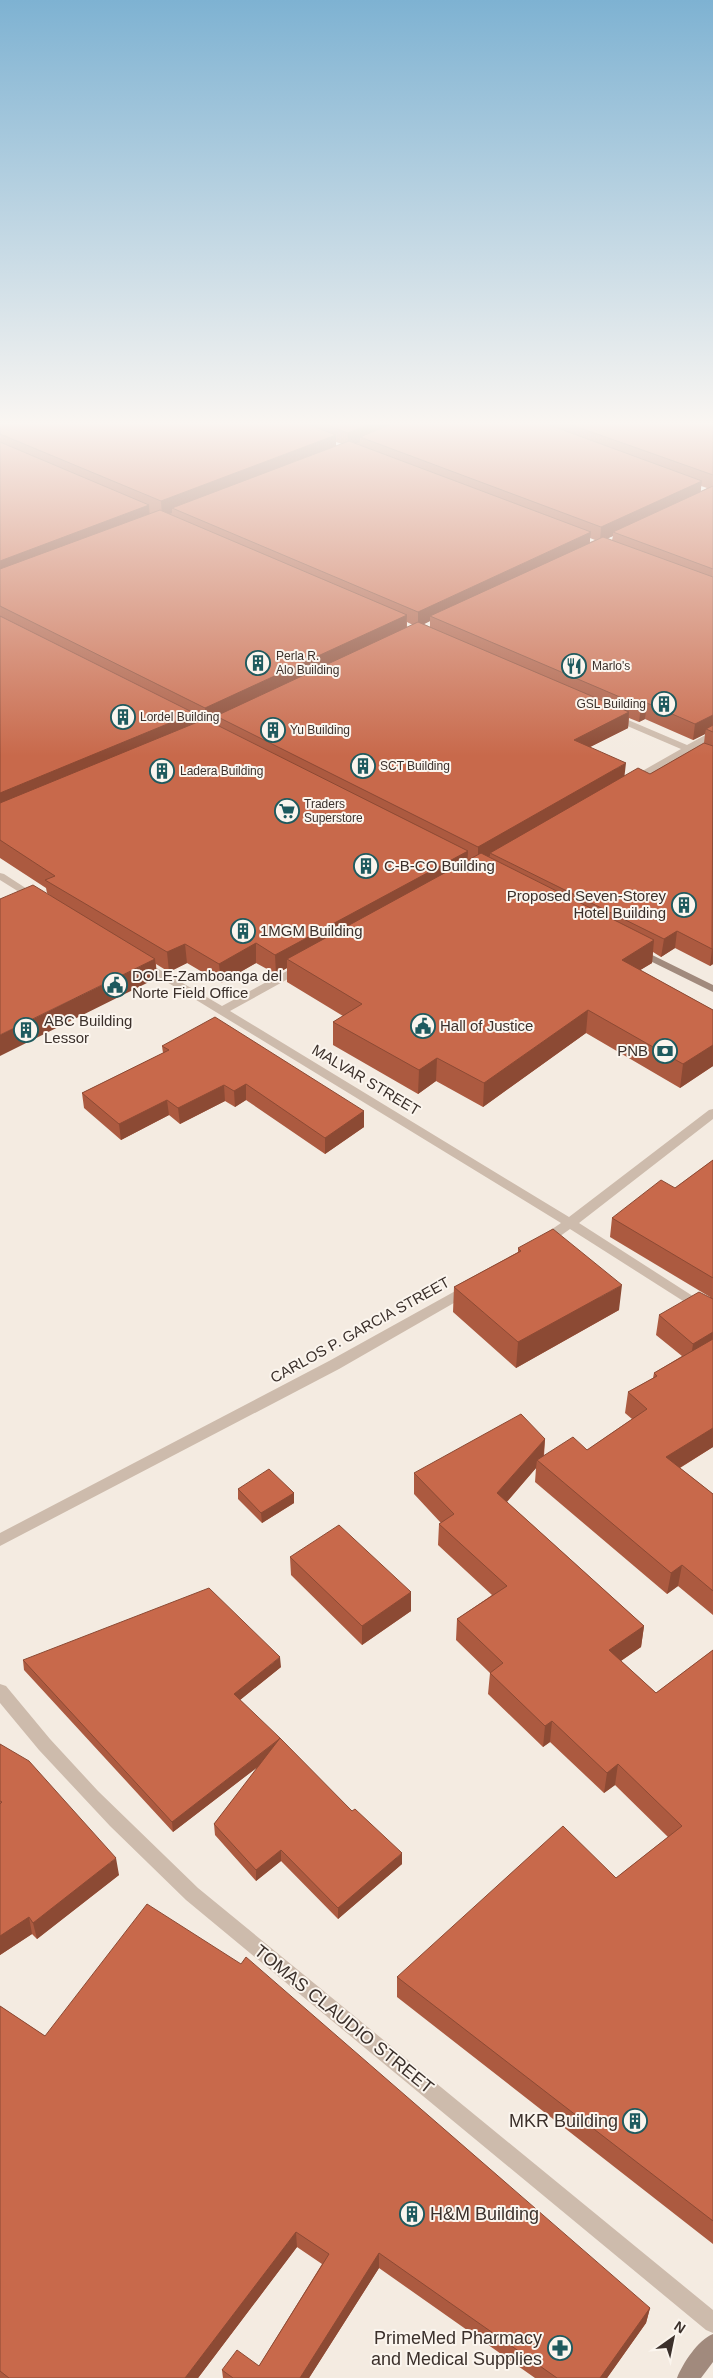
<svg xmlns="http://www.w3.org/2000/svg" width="713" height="2378" font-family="Helvetica,sans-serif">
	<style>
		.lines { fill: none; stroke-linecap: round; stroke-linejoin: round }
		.street { fill: #cdbbac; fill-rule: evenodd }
		.secondary { fill: #a18a7d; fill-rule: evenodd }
		.wall { fill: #ac5a40; fill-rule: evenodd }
		.shaded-wall { fill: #8c4a34 }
		.building { fill: #c8694b; stroke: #8c4a34 }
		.labels { text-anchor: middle; stroke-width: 4; stroke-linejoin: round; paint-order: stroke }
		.far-poi-label { font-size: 12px; fill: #3b302b; stroke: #fbf5ee; text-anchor: start }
		.poi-label { font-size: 15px; fill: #3b302b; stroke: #fbf5ee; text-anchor: start }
		.street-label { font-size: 15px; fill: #3b302b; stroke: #fbf5ee }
		.near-street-label { font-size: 18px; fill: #3b302b; stroke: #fbf5ee }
		.near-poi-label { font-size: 18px; fill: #3b302b; stroke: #fbf5ee; text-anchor: end }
	</style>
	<rect width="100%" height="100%" fill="#f4ebe1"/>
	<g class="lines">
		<!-- street -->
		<path class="street" d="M614,714L687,745L713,731V738L695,748L713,756V762L688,752L636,782H630V778L681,749L611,719V715Z
			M0,873L4,874L41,898L40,900H32L0,880Z
			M143,960L222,1006L298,965H306L307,967L306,969L230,1011L569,1217L709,1110L713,1109V1119L579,1223L713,1309V1320L570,1229L549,1244H539L538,1241L539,1238L561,1223L139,965L138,963Z
			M468,1284L473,1286L475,1289L473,1292L339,1369L0,1546V1533L329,1361Z
			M0,1684L6,1686L50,1739L98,1791L198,1888L713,2310V2333L706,2330L186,1900L110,1826L39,1750L0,1703Z"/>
		<!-- secondary -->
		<path class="secondary" d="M638,948L713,985V992L634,953L633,951Z
			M713,2334V2362L701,2378H677C683,2363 698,2340 713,2334Z"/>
	</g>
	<!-- wall -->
	<path class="wall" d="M0,423H713V964L710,966L675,948L661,957L653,952L652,963L640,970L713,1010V1066L680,1088L586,1033L483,1107L436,1081L418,1094L333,1045V1022L343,1016L287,982V968L276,974L256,963L221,983L187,963L169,972L156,964L157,978L47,893L46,888L0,858ZM336,442L342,444L336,446ZM701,486L707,488L701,491ZM613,536L612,540L608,538ZM590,538L595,540L590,542ZM430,621V627L424,624ZM407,622L413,625L407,627ZM629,718L639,722L645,719L693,740L705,734L704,743L650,774L625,776L590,747L628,728Z
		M162,1046L364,1111V1127L325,1154L246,1100L235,1107L225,1101L180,1124L169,1115L121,1140L84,1108L82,1093L163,1053Z
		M713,1160V1447L680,1468L713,1494V1615L678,1586L667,1594L535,1482L536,1468L507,1502L644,1626L641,1647L621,1661L656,1693L713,1650V2244L397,1997V1977L616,1878L668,1837L615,1785L604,1793L550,1742L543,1747L488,1694L490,1673L456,1640L457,1619L492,1595L438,1545L439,1524L441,1523L414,1494V1473L545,1439L544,1456L587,1450L632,1419L625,1413L628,1392L653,1378L654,1373L682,1356L656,1335L659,1315L710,1298V1297L610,1237L612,1218L675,1188Z
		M518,1248L619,1310L516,1368L453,1312L454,1287L518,1252Z
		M238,1489L294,1493V1503L262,1523L238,1499Z
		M290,1557L411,1592V1611L362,1645L291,1575Z
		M23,1660L281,1667L240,1700L402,1864L338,1919L281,1861L256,1881L215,1835L214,1824L259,1766L173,1832L24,1670Z
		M0,1744L119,1875L37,1939L32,1934L0,1955Z
		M0,2006L45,2036L650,2308L646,2323L607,2378H535L379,2268L309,2378H223L222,2370L259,2366L322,2264L297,2247L198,2378H0Z"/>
	<!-- shaded-wall -->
	<path class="shaded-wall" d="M373,423H408L360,437V442L348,447V433Z
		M336,435V450L172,508V513L162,517L161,501Z
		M702,481L700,495L613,532V536L600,542L601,527Z
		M149,505L150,521L0,578V561Z
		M591,532L589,547L430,616V621L418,627V612Z
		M407,615L406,632L216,716L217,721L206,726L205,708Z
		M647,703L645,719L639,722L641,706Z
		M629,712L628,728L572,756L574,740Z
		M194,713L195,731L0,813V793Z
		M713,715V730L706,729L705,734L693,740L695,724Z
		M626,763L624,780L490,853V856L478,864V847Z
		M468,851L467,869L287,959V968L276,974L275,955Z
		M677,931L675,948L661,957L664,939Z
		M654,940L652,963L619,983L622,960Z
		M256,943V963L221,983L219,964Z
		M185,944L187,963L169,972L167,952Z
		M713,948V964L710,966L712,949Z
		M155,959L157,978L0,1056V1035Z
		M588,1010L586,1033L483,1107L484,1083Z
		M713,1045V1066L680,1088L683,1064Z
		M437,1058L436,1081L418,1094L419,1070Z
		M246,1084V1100L235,1107L234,1091Z
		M224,1085L225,1101L180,1124L178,1108Z
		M167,1100L169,1115L121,1140L119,1124Z
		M364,1111V1127L325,1154V1138Z
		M622,1285L619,1310L516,1368L518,1342Z
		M713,1332V1349L690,1363L693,1344Z
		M713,1428V1447L663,1478L666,1457Z
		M545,1439L543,1460H537L536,1468L496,1514L497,1493Z
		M294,1493V1503L262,1523L261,1513Z
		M682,1565L678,1586L667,1594L671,1573Z
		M411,1592V1611L362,1645V1626Z
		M644,1626L641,1647L606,1671L609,1650Z
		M280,1657L281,1667L235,1704L234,1694Z
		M552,1721L550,1742L543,1747L545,1726Z
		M280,1739L281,1749L173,1832L172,1822Z
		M618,1764L615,1785L604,1793L607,1773Z
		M281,1850V1861L256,1881V1870Z
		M402,1853V1864L338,1919V1908Z
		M116,1858L119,1875L37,1939L33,1923Z
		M29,1917L32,1934L0,1955V1936Z
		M296,2232L297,2247L198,2378H185Z
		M379,2253V2268L309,2378H300Z
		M650,2308L646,2323L607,2378H600Z"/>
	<!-- building -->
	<path class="building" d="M0,423H305L336,435L161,501L0,434Z
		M322,423H373L348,433Z
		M394,423H544L702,481L601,527L360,437Z
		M566,423H713V475Z
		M349,441L591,532L418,612L172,508Z
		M0,442L149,505L0,561Z
		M713,486V569L613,532Z
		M160,510L407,615L205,708L0,606V569Z
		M603,537L713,577V715L695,724L647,703L641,706L430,616Z
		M0,616L194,713L0,793Z
		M418,622L629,712L574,740L626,763L478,847L216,716Z
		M205,719L468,851L275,955L256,943L219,964L185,944L167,952L45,880L55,876L0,840V803Z
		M713,725V732L706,729Z
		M704,743L713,746L712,949L677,931L664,939L490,853L638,768L650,774Z
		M481,853L654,940L622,960L713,1010V1045L683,1064L588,1010L484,1083L437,1058L419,1070L333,1022L362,1004L287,959Z
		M33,885L155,959L0,1035V899Z
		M215,1017L364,1111L325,1138L246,1084L234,1091L224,1085L178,1108L167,1100L119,1124L82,1093L169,1050L162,1046Z
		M713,1160V1278L612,1218L661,1180L675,1188Z
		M553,1229L622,1285L518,1342L454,1287L521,1251L518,1248Z
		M699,1292L713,1299V1332L693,1344L659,1315Z
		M713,1339V1428L666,1457L713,1494V1591L682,1565L671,1573L537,1460L573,1437L587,1450L647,1409L628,1392L657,1376L654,1373Z
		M521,1414L545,1439L497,1493L644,1626L609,1650L656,1693L713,1650V2221L397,1977L563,1826L616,1878L682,1826L618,1764L607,1773L552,1721L545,1726L490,1673L503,1663L457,1619L507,1586L439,1524L454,1514L414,1473Z
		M269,1469L294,1493L261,1513L238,1489Z
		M339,1525L411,1592L362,1626L290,1557Z
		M209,1588L280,1657L234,1694L280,1738L278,1740L172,1822L23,1660Z
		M280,1738L352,1811L355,1809L402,1853L338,1908L281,1850L256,1870L214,1824Z
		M0,1744L29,1761L116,1858L33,1923L29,1917L0,1936V1804L2,1802L0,1801Z
		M147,1904L241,1964L246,1957L650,2308L600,2378H557L379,2253L300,2378H233L222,2370L237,2350L259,2366L329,2254L296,2232L185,2378H9L0,2371V2006L45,2036Z"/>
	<!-- sky -->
	<linearGradient id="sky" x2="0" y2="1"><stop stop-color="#7eb2d2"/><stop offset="0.56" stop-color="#faf6f2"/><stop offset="1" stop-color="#faf6f2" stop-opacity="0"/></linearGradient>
	<rect width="713" height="756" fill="url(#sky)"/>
	<!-- icons -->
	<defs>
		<symbol id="building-ring" viewBox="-11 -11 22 22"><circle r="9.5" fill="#fbf5ee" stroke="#1f5a5e" stroke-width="1.5"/><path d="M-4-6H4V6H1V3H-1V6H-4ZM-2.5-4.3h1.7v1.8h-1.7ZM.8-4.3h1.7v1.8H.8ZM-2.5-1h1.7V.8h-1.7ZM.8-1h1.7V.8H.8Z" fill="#1f5a5e"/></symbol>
		<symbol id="restaurant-ring" viewBox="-11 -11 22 22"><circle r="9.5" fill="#fbf5ee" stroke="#1f5a5e" stroke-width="1.5"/><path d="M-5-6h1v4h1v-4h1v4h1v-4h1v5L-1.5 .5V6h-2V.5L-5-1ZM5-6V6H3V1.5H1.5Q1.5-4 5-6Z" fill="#1f5a5e"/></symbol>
		<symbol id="supermarket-ring" viewBox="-11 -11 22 22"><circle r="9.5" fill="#fbf5ee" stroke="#1f5a5e" stroke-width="1.5"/><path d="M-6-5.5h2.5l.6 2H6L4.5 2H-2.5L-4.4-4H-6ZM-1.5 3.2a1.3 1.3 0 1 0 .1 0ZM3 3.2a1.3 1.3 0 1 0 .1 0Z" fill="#1f5a5e"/></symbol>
		<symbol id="civic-ring" viewBox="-11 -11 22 22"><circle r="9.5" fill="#fbf5ee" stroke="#1f5a5e" stroke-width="1.5"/><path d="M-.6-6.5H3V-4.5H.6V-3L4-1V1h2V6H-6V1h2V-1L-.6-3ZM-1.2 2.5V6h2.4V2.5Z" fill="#1f5a5e"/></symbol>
		<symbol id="bank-ring" viewBox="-11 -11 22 22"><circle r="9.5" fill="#fbf5ee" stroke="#1f5a5e" stroke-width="1.5"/><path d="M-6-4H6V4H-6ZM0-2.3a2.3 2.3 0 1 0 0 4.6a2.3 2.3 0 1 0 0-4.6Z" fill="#1f5a5e"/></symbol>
		<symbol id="pharmacy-ring" viewBox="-11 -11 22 22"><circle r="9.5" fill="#fbf5ee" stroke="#1f5a5e" stroke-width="1.5"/><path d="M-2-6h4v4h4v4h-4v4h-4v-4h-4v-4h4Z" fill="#1f5a5e"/></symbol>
	</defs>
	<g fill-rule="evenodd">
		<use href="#building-ring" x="244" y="649" width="28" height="28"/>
		<use href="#restaurant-ring" x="560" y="652" width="28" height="28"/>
		<use href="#building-ring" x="650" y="690" width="28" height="28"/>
		<use href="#building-ring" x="109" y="703" width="28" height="28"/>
		<use href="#building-ring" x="259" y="716" width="28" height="28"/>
		<use href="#building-ring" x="349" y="752" width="28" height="28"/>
		<use href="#building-ring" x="148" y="757" width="28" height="28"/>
		<use href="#supermarket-ring" x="273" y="797" width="28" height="28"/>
		<use href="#building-ring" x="352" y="852" width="28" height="28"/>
		<use href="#building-ring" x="670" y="891" width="28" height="28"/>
		<use href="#building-ring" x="229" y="917" width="28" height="28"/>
		<use href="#civic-ring" x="101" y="971" width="28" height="28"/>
		<use href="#civic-ring" x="409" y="1012" width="28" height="28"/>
		<use href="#building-ring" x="12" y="1016" width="28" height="28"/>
		<use href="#bank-ring" x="651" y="1037" width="28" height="28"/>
		<use href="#building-ring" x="621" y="2107" width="28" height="28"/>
		<use href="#building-ring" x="398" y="2200" width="28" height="28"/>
		<use href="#pharmacy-ring" x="546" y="2334" width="28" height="28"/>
	</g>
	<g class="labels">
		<!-- far-poi labels -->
		<g class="far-poi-label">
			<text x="276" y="660">Perla R.<tspan x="276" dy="14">Alo Building</tspan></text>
			<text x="592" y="670">Marlo's</text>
			<text x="646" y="708" text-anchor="end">GSL Building</text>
			<text x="140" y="721">Lordel Building</text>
			<text x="290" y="734">Yu Building</text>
			<text x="380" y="770">SCT Building</text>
			<text x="180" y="775">Ladera Building</text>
			<text x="304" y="808">Traders<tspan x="304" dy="14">Superstore</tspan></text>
		</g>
		<!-- poi labels -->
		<g class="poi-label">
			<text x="384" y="871">C-B-CO Building</text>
			<text x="666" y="901" text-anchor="end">Proposed Seven-Storey<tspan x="666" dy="17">Hotel Building</tspan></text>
			<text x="260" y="936">1MGM Building</text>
			<text x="132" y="981">DOLE-Zamboanga del<tspan x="132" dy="17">Norte Field Office</tspan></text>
			<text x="44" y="1026">ABC Building<tspan x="44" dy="17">Lessor</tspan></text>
			<text x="440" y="1031">Hall of Justice</text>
			<text x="648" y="1056" text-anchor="end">PNB</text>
		</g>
		<!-- street labels -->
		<g class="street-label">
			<text transform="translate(366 1080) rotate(31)" y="5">MALVAR STREET</text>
			<text transform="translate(360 1330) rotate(-29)" y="5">CARLOS P. GARCIA STREET</text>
		</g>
		<!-- near-street labels -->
		<g class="near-street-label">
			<text transform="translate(344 2019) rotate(39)" y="6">TOMAS CLAUDIO STREET</text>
		</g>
		<!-- near-poi labels -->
		<g class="near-poi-label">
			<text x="618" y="2127">MKR Building</text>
			<text x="430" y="2220" text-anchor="start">H&amp;M Building</text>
			<text x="542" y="2344">PrimeMed Pharmacy<tspan x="542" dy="21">and Medical Supplies</tspan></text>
		</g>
	</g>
	<!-- north arrow -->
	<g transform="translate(673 2338) rotate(33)" stroke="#fbf5ee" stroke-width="4" paint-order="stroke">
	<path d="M0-4L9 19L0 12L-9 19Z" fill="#3b302b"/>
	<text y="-8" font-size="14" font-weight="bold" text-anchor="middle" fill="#3b302b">N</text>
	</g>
</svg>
